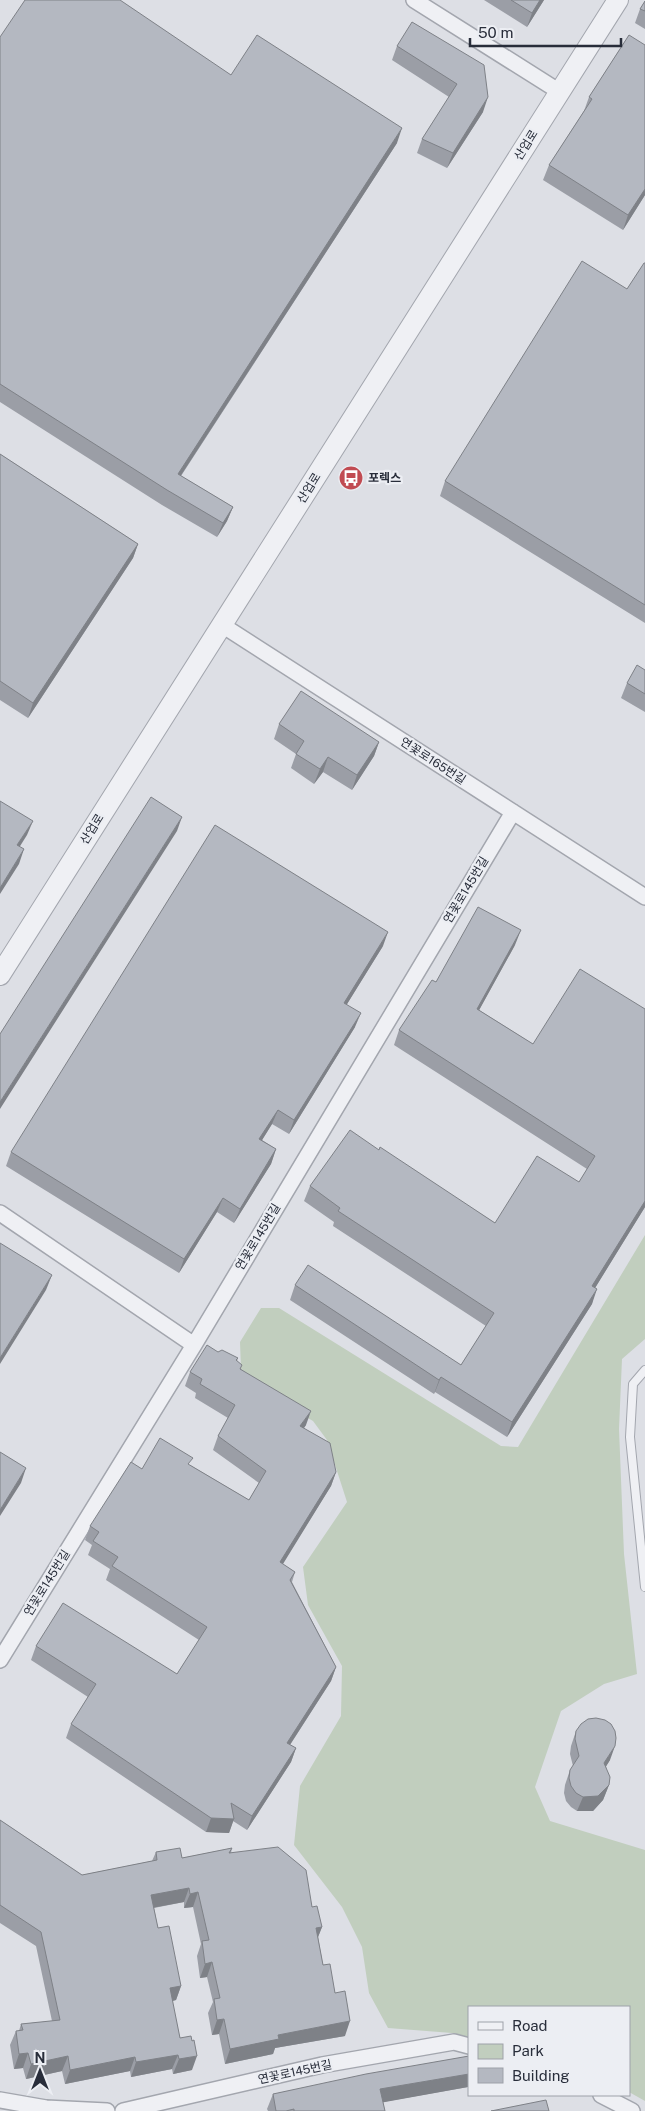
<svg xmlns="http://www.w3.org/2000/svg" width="645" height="2111" font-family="'Public Sans','Noto Sans KR',sans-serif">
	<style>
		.green { fill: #c1cebe }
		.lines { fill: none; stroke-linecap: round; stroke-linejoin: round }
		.service-casing { stroke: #a3a6ae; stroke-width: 10 }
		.minor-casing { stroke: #a3a6ae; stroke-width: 18 }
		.tertiary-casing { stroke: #a3a6ae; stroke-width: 22 }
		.service { stroke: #eff0f4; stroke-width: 8 }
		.minor { stroke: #eff0f4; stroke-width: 15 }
		.tertiary { stroke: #eff0f4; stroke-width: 20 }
		.wall { fill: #9b9ea6 }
		.shaded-wall { fill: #7e8187 }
		.building { fill: #b4b8c1; stroke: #7e8187 }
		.labels { text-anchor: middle; stroke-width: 4.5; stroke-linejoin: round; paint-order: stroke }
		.street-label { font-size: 12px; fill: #282d3a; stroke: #eceef3 }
		.poi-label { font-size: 12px; font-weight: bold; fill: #282d3a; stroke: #eceef3; text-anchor: start }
	</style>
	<rect width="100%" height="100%" fill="#dddfe5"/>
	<!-- green -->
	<path class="green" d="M645,1235V1339L622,1359L619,1429L624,1554L637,1674L604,1684L561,1711L535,1787L550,1821L645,1850V2101L629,2092V2007H469V2037L452,2033L388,2028L369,1993L362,1947L342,1907L294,1845L300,1786L341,1716L342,1666L308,1605L303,1567L347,1502L327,1440L313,1421L262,1391L241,1369L240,1342L261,1308H279L501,1446L518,1447Z"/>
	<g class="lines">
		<defs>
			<path id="service" d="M645,1370L633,1384L630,1437L645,1587"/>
			<path id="minor" d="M414,0L560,92
				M222,625L645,897
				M0,1213L194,1345
				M0,1660L194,1345L513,812
				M601,2095L632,2111
				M0,2100L46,2108L107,2111
				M123,2111L322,2065L454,2042L469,2046"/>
			<path id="tertiary" d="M0,975L618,0"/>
		</defs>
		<!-- service casing -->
		<use href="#service" class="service-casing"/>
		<!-- minor casing -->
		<use href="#minor" class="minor-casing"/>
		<!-- tertiary casing -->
		<use href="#tertiary" class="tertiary-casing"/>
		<!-- service -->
		<use href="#service" class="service"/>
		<!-- minor -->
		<use href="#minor" class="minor"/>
		<!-- tertiary -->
		<use href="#tertiary" class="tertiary"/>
	</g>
	<!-- wall -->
	<path class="wall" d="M484,0H544L527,27Z
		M645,1V29L635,23L640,9Z
		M629,35L645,195L623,230L543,180L549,165L584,111L589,97Z
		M0,37L231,75L397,143L181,476L233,507L227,521L217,537L162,505L0,402Z
		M397,46L484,65L483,112L447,168L417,153L422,139L449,97L392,60Z
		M645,263V623L440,496L445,481L627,289Z
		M0,454L138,544L133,558L28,718L0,700Z
		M645,670V712L621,698L627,683Z
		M279,724L379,742L374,756L352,790L323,772L314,784L291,768L296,754L274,739Z
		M515,945L479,1010L533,1044L645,1009V1207L595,1288L592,1304L507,1437L435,1392L434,1394L290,1300L295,1285L461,1365L486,1326L333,1226L334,1222L304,1201L310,1186L379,1150L495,1223L579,1182L587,1169L394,1045L399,1030L436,982Z
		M383,946L347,1004L355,1027L289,1134L272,1124L262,1140L276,1149L271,1164L234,1223L217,1212L179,1273L6,1166L11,1152Z
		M218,1352L238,1358L237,1361L241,1369L306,1425L304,1428L336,1472L331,1486L282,1564L295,1572L292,1582L336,1667L331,1681L290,1745L296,1748L291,1762L247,1830L233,1821L229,1833L206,1832L66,1738L71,1724L88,1697L31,1660L36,1646L177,1674L199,1640L106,1580L110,1569L88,1555L92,1545L85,1540L90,1526L142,1469L190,1465L249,1500L259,1483L213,1450L218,1436L228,1418L195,1398L196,1393L185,1386L190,1372Z
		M576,1731L610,1760L606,1766L609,1785L603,1800L593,1811H577L571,1807L566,1801L564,1793L565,1785L570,1770L573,1766L570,1754L571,1746Z
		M0,1820L82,1875L152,1861L156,1852L182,1858L232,1848L231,1853L312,1907L322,1927L318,1937L323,1965L335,1993L345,2036L275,2048L273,2054L225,2064L219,2034L212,2035L208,2013L213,2002L207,1977L200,1978L197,1956L201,1944L193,1907L184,1908V1902L154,1908L158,1928L181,1986L176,2000L172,2001L180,2038L192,2070L173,2074L172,2069L131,2077L130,2071L65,2084L62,2071L26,2079L23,2068L14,2069L10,2045L16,2031H19L21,2024L52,2021L36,1946L0,1923Z
		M469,2056L468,2087L383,2102L385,2111H268L267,2109L273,2094Z"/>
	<!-- shaded-wall -->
	<path class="shaded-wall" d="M540,0H544L527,27L532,13Z
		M488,97L483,112L447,168L453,153Z
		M402,128L397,143L172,489L178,474Z
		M645,189V195L623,230L628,215Z
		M233,507L227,521L217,537L223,523Z
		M138,544L133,558L28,718L33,703Z
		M379,742L374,756L352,790L357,775Z
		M328,757L323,772L314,784L320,769Z
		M182,817L177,831L0,1109V1102Z
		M33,821L27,835L12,859L17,845Z
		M24,849L19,864L0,894V888Z
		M521,930L515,945L472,1023L477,1009Z
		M388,932L383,946L339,1017L344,1003Z
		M361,1013L355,1027L289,1134L294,1120Z
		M278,1110L272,1124L254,1153L259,1139Z
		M276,1149L271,1164L234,1223L240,1209Z
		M223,1198L217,1212L179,1273L184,1259Z
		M645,1201V1207L587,1301L592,1286Z
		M52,1275L46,1290L0,1364V1358Z
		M597,1289L592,1304L507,1437L512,1422Z
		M441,1377L435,1392L434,1394L439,1380Z
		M311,1411L306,1425L295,1440L300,1426Z
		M26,1468L21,1483L0,1516V1510Z
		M336,1472L331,1486L275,1577L280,1562Z
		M336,1667L331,1681L282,1757L287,1743Z
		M615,1746L610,1760L599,1778L604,1763Z
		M296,1748L291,1762L247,1830L252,1816Z
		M609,1785L603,1800L593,1811H577L583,1797Z
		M211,1818L234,1819L229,1833L206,1832Z
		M189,1888L184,1902L146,1909L151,1895Z
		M198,1892L193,1907L184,1908L190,1894Z
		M322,1927L316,1942V1928Z
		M212,1962L207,1977L200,1978L205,1964Z
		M181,1986L176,2000L165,2003L170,1988Z
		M224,2019L219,2034L212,2035L217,2020Z
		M350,2021L345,2036L275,2048L273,2054L225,2064L230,2049L278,2035Z
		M28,2053L23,2068L14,2069L19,2054Z
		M178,2055L172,2069L131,2077L136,2062Z
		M68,2056L62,2071L26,2079L31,2064Z
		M197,2056L192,2070L173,2074L179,2059Z
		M135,2057L130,2071L65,2084L70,2070Z
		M469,2074L468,2087L374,2104L380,2089Z"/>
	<!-- building -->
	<path class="building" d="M25,0H120L231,75L257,35L402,128L178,474L233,507L223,523L167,490L0,384V37Z
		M511,0H540L532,13Z
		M645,1V11L640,9Z
		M412,22L484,65L488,97L453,153L422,139L457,84L397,46Z
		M629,35L645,45V189L628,215L549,165L592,99L589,97Z
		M582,261L627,289L644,263H645V605L445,481Z
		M0,454L138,544L33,703L0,681Z
		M637,665L645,670V694L627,683Z
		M301,691L379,742L357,775L328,757L320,769L296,754L304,741L279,724Z
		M151,797L182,817L0,1102V1034Z
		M0,801L33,821L17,845L24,849L0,888Z
		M215,825L388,932L344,1003L361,1013L294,1120L278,1110L259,1139L276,1149L240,1209L223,1198L184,1259L11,1152Z
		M478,907L521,930L477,1009L533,1044L580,969L645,1009V1201L592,1286L597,1289L512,1422L441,1377L439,1380L295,1285L308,1265L461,1365L494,1313L338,1211L340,1208L310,1186L350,1130L379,1150L380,1147L495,1223L537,1156L579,1182L595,1156L399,1030L432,980L436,982Z
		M0,1243L52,1275L0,1358Z
		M207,1345L218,1352L222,1350L238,1358L236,1360L242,1365L240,1369L311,1411L300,1426L330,1443L336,1472L280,1562L295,1572L290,1580L336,1667L287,1743L296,1748L252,1816L231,1803L234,1819L211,1818L71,1724L96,1684L36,1646L63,1603L177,1674L207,1627L112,1566L118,1557L93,1541L99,1532L90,1526L131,1462L142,1469L160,1438L193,1458L188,1464L249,1500L266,1471L218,1436L235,1405L200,1384L202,1379L190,1372Z
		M0,1452L26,1468L0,1510Z
		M596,1718L605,1720L611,1724L615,1731L616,1738L615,1746L604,1763L610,1777L609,1785L598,1796L583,1797L576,1793L571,1786L569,1778L570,1770L579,1756L575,1739L576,1731L581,1724L588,1719Z
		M0,1820L82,1875L157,1860L156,1852L180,1848L182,1858L232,1848L229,1853L278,1847L306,1870L312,1907L317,1906L322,1927L316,1928L323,1965L330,1964L335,1993L345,1991L350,2021L278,2035L279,2039L230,2049L224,2019L217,2020L214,1999L220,1998L212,1962L205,1964L202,1941L209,1940L198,1892L190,1894L189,1888L151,1895L158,1928L169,1926L181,1986L170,1988L180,2038L191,2036L192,2041L194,2040L197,2056L179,2059L178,2055L136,2062L135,2057L70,2070L68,2056L31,2064L28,2053L19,2054L16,2031L23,2030L21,2024L60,2020L41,1932L0,1905Z
		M469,2056V2074L380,2089L385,2111H294V2109L286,2111H276L273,2094L366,2074Z
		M546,2100L549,2111H491Z"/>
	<!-- icons -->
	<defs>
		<symbol id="bus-disc" viewBox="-11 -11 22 22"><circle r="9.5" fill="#c14b52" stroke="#eceef3"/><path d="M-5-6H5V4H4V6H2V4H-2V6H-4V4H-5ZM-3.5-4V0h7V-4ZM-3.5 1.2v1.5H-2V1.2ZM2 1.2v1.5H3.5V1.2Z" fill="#fff"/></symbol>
	</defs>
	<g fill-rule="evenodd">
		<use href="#bus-disc" x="337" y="464" width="28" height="28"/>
	</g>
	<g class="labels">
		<!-- street labels -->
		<g class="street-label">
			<text transform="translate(526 145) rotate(-58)" y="4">산업로</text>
			<text transform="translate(309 488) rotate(-58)" y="4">산업로</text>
			<text transform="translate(433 761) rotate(33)" y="4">연꽃로165번길</text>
			<text transform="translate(92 829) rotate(-58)" y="4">산업로</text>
			<text transform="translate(466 890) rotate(-59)" y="4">연꽃로145번길</text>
			<text transform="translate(258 1237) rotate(-59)" y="4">연꽃로145번길</text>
			<text transform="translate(47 1583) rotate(-58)" y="4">연꽃로145번길</text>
			<text transform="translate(295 2072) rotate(-12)" y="4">연꽃로145번길</text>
		</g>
		<!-- poi labels -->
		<g class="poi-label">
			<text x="368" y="482">포렉스</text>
		</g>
	</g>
	<!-- legend -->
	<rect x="468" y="2006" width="162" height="90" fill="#eceef3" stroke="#9ea1a9"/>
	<rect x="478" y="2022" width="25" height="8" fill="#eff0f4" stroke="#9ea1a9"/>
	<text x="512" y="2031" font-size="15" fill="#282d3a">Road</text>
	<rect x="478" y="2044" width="25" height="15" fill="#c1cebe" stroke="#9ea1a9"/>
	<text x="512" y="2056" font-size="15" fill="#282d3a">Park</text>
	<rect x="478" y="2068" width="25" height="15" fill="#b4b8c1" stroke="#9ea1a9"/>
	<text x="512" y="2081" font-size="15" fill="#282d3a">Building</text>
	<!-- north arrow -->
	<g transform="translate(40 2071)" stroke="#eceef3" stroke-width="4" paint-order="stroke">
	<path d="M0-4L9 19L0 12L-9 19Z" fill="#282d3a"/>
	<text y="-8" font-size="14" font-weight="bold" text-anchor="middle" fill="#282d3a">N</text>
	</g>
	<!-- scale -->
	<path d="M470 38v8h151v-8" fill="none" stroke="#282d3a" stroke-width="2.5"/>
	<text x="478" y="38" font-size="15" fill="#282d3a" stroke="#eceef3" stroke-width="4" paint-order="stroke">50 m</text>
</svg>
